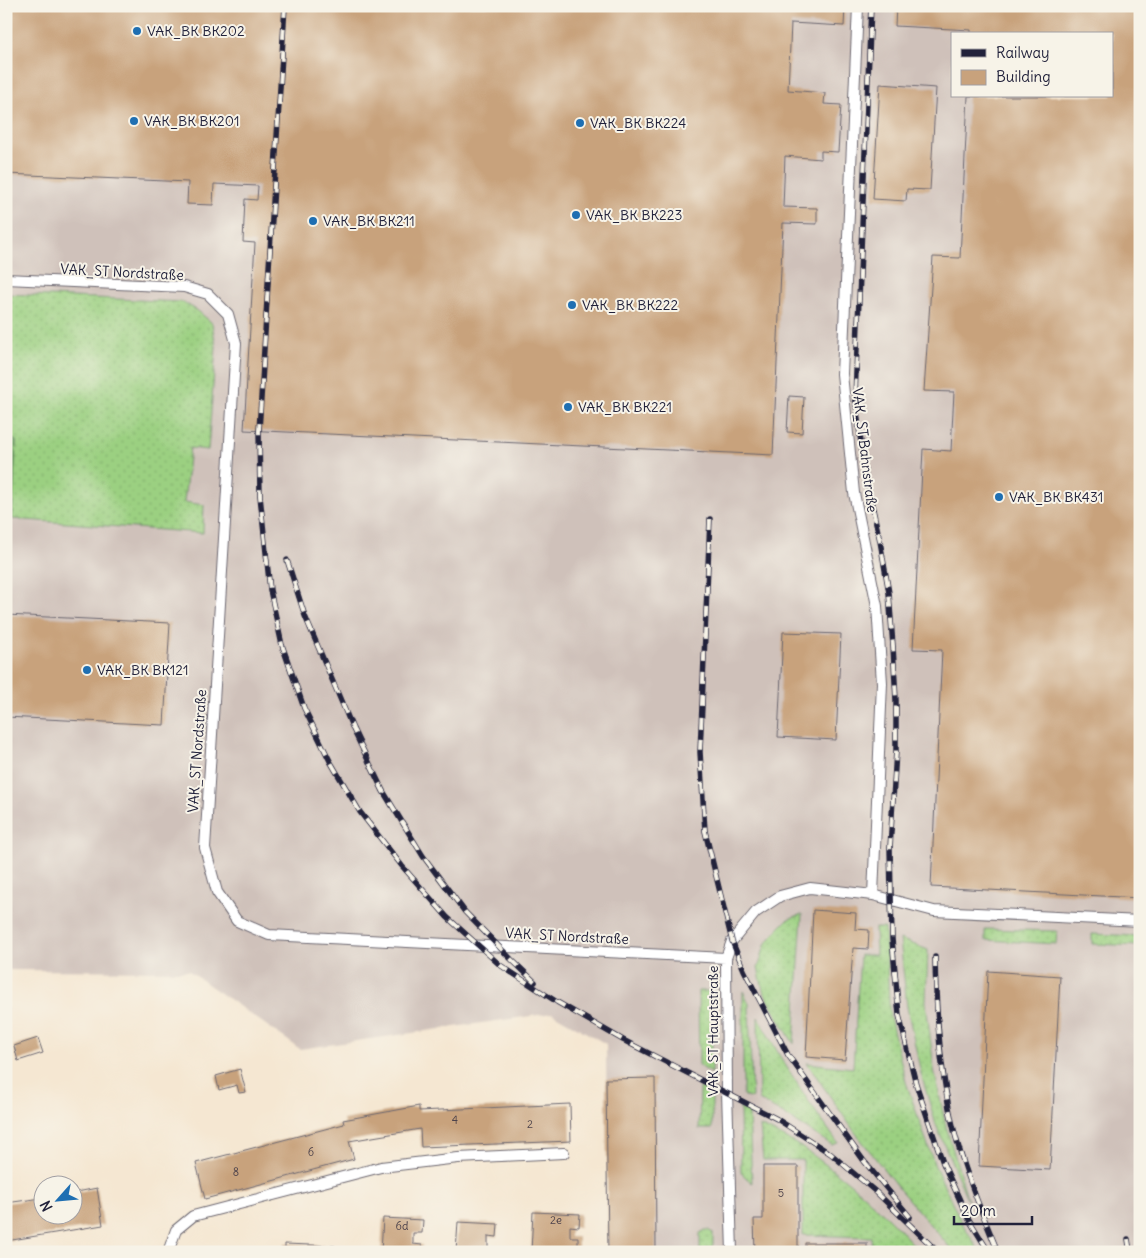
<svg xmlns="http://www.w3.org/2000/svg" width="1146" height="1258" font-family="Delius,sans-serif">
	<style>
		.industrial { fill: #cfc1ba; fill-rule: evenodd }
		.grass { fill: url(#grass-dots); stroke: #5e795e }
		.forest { fill: url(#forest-firs); stroke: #4f6a55 }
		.building { fill: #c8a27c }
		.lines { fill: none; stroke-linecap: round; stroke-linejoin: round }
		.service-casing { stroke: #6c6770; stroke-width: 12 }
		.service { stroke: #fff; stroke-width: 10 }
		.rail-casing { stroke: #22223b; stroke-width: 5.5 }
		.rail { stroke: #f7f3e8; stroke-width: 4; stroke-dasharray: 11; stroke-linecap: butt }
		.poi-dot { fill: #1f6fb2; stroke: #f7f3e8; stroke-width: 2 }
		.labels { text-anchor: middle; stroke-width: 4; stroke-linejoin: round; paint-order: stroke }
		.number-label { font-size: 11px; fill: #4c424b }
		.poi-label { font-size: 14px; fill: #22223b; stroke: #f7f3e8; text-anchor: start }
		.street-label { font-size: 14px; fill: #22223b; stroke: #f7f3e8 }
	</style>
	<defs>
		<pattern id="grass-dots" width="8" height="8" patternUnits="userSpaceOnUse" patternTransform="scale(1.25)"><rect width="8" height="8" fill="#9bd081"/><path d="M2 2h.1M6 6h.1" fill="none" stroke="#85b270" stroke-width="1.8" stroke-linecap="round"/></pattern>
		<pattern id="forest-firs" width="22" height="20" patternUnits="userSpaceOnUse" patternTransform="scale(1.25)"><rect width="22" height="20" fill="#7cb26f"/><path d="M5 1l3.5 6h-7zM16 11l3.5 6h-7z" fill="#65905c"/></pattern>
	</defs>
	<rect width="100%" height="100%" fill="#f7f3e8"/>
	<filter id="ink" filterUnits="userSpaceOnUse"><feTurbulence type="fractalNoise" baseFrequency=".02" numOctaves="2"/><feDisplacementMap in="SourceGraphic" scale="10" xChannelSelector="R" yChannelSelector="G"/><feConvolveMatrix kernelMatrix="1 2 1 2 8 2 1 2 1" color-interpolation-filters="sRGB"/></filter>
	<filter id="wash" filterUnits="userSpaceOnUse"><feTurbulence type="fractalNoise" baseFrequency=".0096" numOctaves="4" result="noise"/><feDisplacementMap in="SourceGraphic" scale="20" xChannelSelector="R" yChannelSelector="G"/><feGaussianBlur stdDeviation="1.12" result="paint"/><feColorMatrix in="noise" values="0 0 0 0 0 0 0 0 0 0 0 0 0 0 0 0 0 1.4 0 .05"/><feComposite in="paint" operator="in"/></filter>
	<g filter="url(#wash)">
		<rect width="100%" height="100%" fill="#f5e7d2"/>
		<!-- industrial -->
		<path class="industrial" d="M6,6H1140V1252H608L606,1044L552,1013L300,1049L189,971L6,970ZM952,34H1112V96H952Z"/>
		<!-- grass -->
		<path class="grass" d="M6,294L183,302L198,311L212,323L216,347L208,450L190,448L184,502L204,505L203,533L12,519L16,441L6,436Z
			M802,914L794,1044L777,1016L763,990L758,968L765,945L777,930L788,919Z
			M875,928H885L890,1017L906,1082L935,1166L962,1223L980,1252L953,1251L900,1190L854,1131L807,1063L853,1068L860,955H876Z
			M985,929L1057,931L1056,944L985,940Z
			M1092,934L1140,936V946L1092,944Z
			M900,939L928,950L926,1002L934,1069L945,1122L968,1201L936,1125L921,1074L907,1007Z
			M698,991H712V1073L699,1066Z
			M743,991L749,1003L752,1099L743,1096Z
			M758,1017L781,1058L811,1105L838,1143L832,1145L780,1112L759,1100Z
			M700,1087L712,1094V1129H699Z
			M740,1108L749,1113L752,1183L741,1173Z
			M760,1126C774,1133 789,1139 801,1147C846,1177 884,1211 920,1252H872L871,1237L803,1235V1160H763Z
			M705,1230H708L713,1233V1252H700V1233Z"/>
		<!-- forest -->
		<path class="forest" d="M6,436L16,441L12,519H6Z"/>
		<g id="blocks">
			<!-- building -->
			<path class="building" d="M6,6H845L844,26L791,23L788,90L825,93L824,104L841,105L838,152L821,151V159L785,156L783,207L817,208V224L783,223L773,455L244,430L255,243L243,242L245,199L257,200L258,186L214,184L213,205L187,204L188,182L6,174Z
				M896,6H1140V898L931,887L942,650L913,649L923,449L951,451L952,430L954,392L924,391L933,257L960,258L968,96H1112V34H971V30L895,26Z
				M880,84L936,88L930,190L907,189L906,201L873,199Z
				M789,396L804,397L802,433L787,432Z
				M6,615L170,623L164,725L6,717Z
				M783,632L841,634L836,740L778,737Z
				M813,910L856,913L855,929L869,930L868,949L853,948L845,1060L806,1057Z
				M988,971L1060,976L1050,1170L979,1166Z
				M6,1009H8V1022H6Z
				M38,1038L43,1053L18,1061L14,1046Z
				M240,1069L246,1092L239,1093L237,1085L219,1090L216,1076Z
				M655,1078L656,1252H608L606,1079Z
				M570,1104L571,1141L421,1147L420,1129L349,1141L354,1159L205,1199L196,1163L344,1124L343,1120L419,1106V1111Z
				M763,1166H798V1252H755L754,1219H763Z
				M97,1188L103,1225L6,1241V1203L42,1198V1216H72V1193Z
				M533,1212L580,1214L579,1227L570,1226V1237H578V1249H569V1252H531Z
				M383,1218L423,1220L422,1233H413V1244L422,1245L421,1252H381Z
				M458,1222L498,1224L497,1237L488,1236V1248L497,1249L496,1252H456Z
				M805,1243H867V1252H805Z
				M285,1244L335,1246L334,1252H285Z"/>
		</g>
	</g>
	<g filter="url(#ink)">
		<use href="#blocks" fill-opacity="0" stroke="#6c6770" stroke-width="1"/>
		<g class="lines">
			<defs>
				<path id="service" d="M858,6L842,374L854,493L877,606L882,683L873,895
					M6,279L184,287L208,294L228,314L236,343L205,848L217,892L237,921L269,935L726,958
					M168,1252L176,1230L193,1216L381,1167L458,1158L564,1153
					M732,1252L727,1092L726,958L732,941L756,912L780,896L810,888L873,895L934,911L1140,921"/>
			</defs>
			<!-- service casing -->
			<use href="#service" class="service-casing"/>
			<!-- service -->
			<use href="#service" class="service"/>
			<defs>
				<path id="rail" d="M285,6L259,431L260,496L270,590L282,645L304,708L330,761L360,812L402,866L447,917L500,965L557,1002L623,1040L777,1119L831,1154L876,1192L938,1252
					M871,6L855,397L865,473L880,541L889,593L893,646L896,700V751L890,848L892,939L899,1015L916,1084L943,1163L968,1218L989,1252
					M710,519L700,752L705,831L732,941L744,970L788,1055L864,1161L910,1217
					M287,560L305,616L353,729L383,791L423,856L465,912L512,960L535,982
					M935,957C936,1016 940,1076 955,1134C966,1175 982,1213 998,1252
					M1128,1239L1130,1252"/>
			</defs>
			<!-- rail casing -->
			<use href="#rail" class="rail-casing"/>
			<!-- rail -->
			<use href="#rail" class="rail"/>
		</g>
	</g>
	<!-- markers -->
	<g class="poi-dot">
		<circle cx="137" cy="31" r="5"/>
		<circle cx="134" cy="121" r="5"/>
		<circle cx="580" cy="123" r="5"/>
		<circle cx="576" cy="215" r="5"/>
		<circle cx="313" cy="221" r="5"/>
		<circle cx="572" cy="305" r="5"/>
		<circle cx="568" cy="407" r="5"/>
		<circle cx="999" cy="497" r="5"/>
		<circle cx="87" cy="670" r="5"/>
	</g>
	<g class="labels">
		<!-- number labels -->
		<g class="number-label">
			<text x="455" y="1124">4</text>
			<text x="530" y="1128">2</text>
			<text x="311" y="1156">6</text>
			<text x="236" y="1176">8</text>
			<text x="781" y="1197">5</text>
			<text x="556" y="1224">2e</text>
			<text x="402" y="1230">6d</text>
		</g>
		<!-- poi labels -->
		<g class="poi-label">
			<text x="147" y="36">VAK_BK BK202</text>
			<text x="144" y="126">VAK_BK BK201</text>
			<text x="590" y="128">VAK_BK BK224</text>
			<text x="586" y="220">VAK_BK BK223</text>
			<text x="323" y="226">VAK_BK BK211</text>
			<text x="582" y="310">VAK_BK BK222</text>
			<text x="578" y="412">VAK_BK BK221</text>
			<text x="1009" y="502">VAK_BK BK431</text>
			<text x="97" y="675">VAK_BK BK121</text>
		</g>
		<!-- street labels -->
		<g class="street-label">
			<text transform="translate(122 272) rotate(3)" y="5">VAK_ST Nordstraße</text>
			<text transform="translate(865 450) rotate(83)" y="5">VAK_ST Bahnstraße</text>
			<text transform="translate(197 751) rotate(-86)" y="5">VAK_ST Nordstraße</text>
			<text transform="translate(567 936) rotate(3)" y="5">VAK_ST Nordstraße</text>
			<text transform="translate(713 1031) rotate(-90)" y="5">VAK_ST Hauptstraße</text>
		</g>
	</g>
	<!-- margin -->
	<rect width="1146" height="1258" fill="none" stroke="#f7f3e8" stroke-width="25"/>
	<!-- legend -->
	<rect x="951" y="32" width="162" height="65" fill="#f7f3e8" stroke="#a29fa3"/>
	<rect x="961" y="49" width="25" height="8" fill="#22223b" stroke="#a29fa3"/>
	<text x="996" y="58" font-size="15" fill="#22223b">Railway</text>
	<rect x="961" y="70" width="25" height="15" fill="#c8a27c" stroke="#a29fa3"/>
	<text x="996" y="82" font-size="15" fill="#22223b">Building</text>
	<!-- north arrow -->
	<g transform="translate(58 1200) rotate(243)"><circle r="24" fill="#f7f3e8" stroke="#a29fa3"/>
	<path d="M0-4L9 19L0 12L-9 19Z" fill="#1f6fb2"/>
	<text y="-8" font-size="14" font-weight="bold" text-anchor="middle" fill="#22223b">N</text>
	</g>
	<!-- scale -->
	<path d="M954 1216v8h78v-8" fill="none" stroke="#22223b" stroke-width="2.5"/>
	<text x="961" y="1216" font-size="15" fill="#22223b" stroke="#f7f3e8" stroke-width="4" paint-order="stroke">20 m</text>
</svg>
